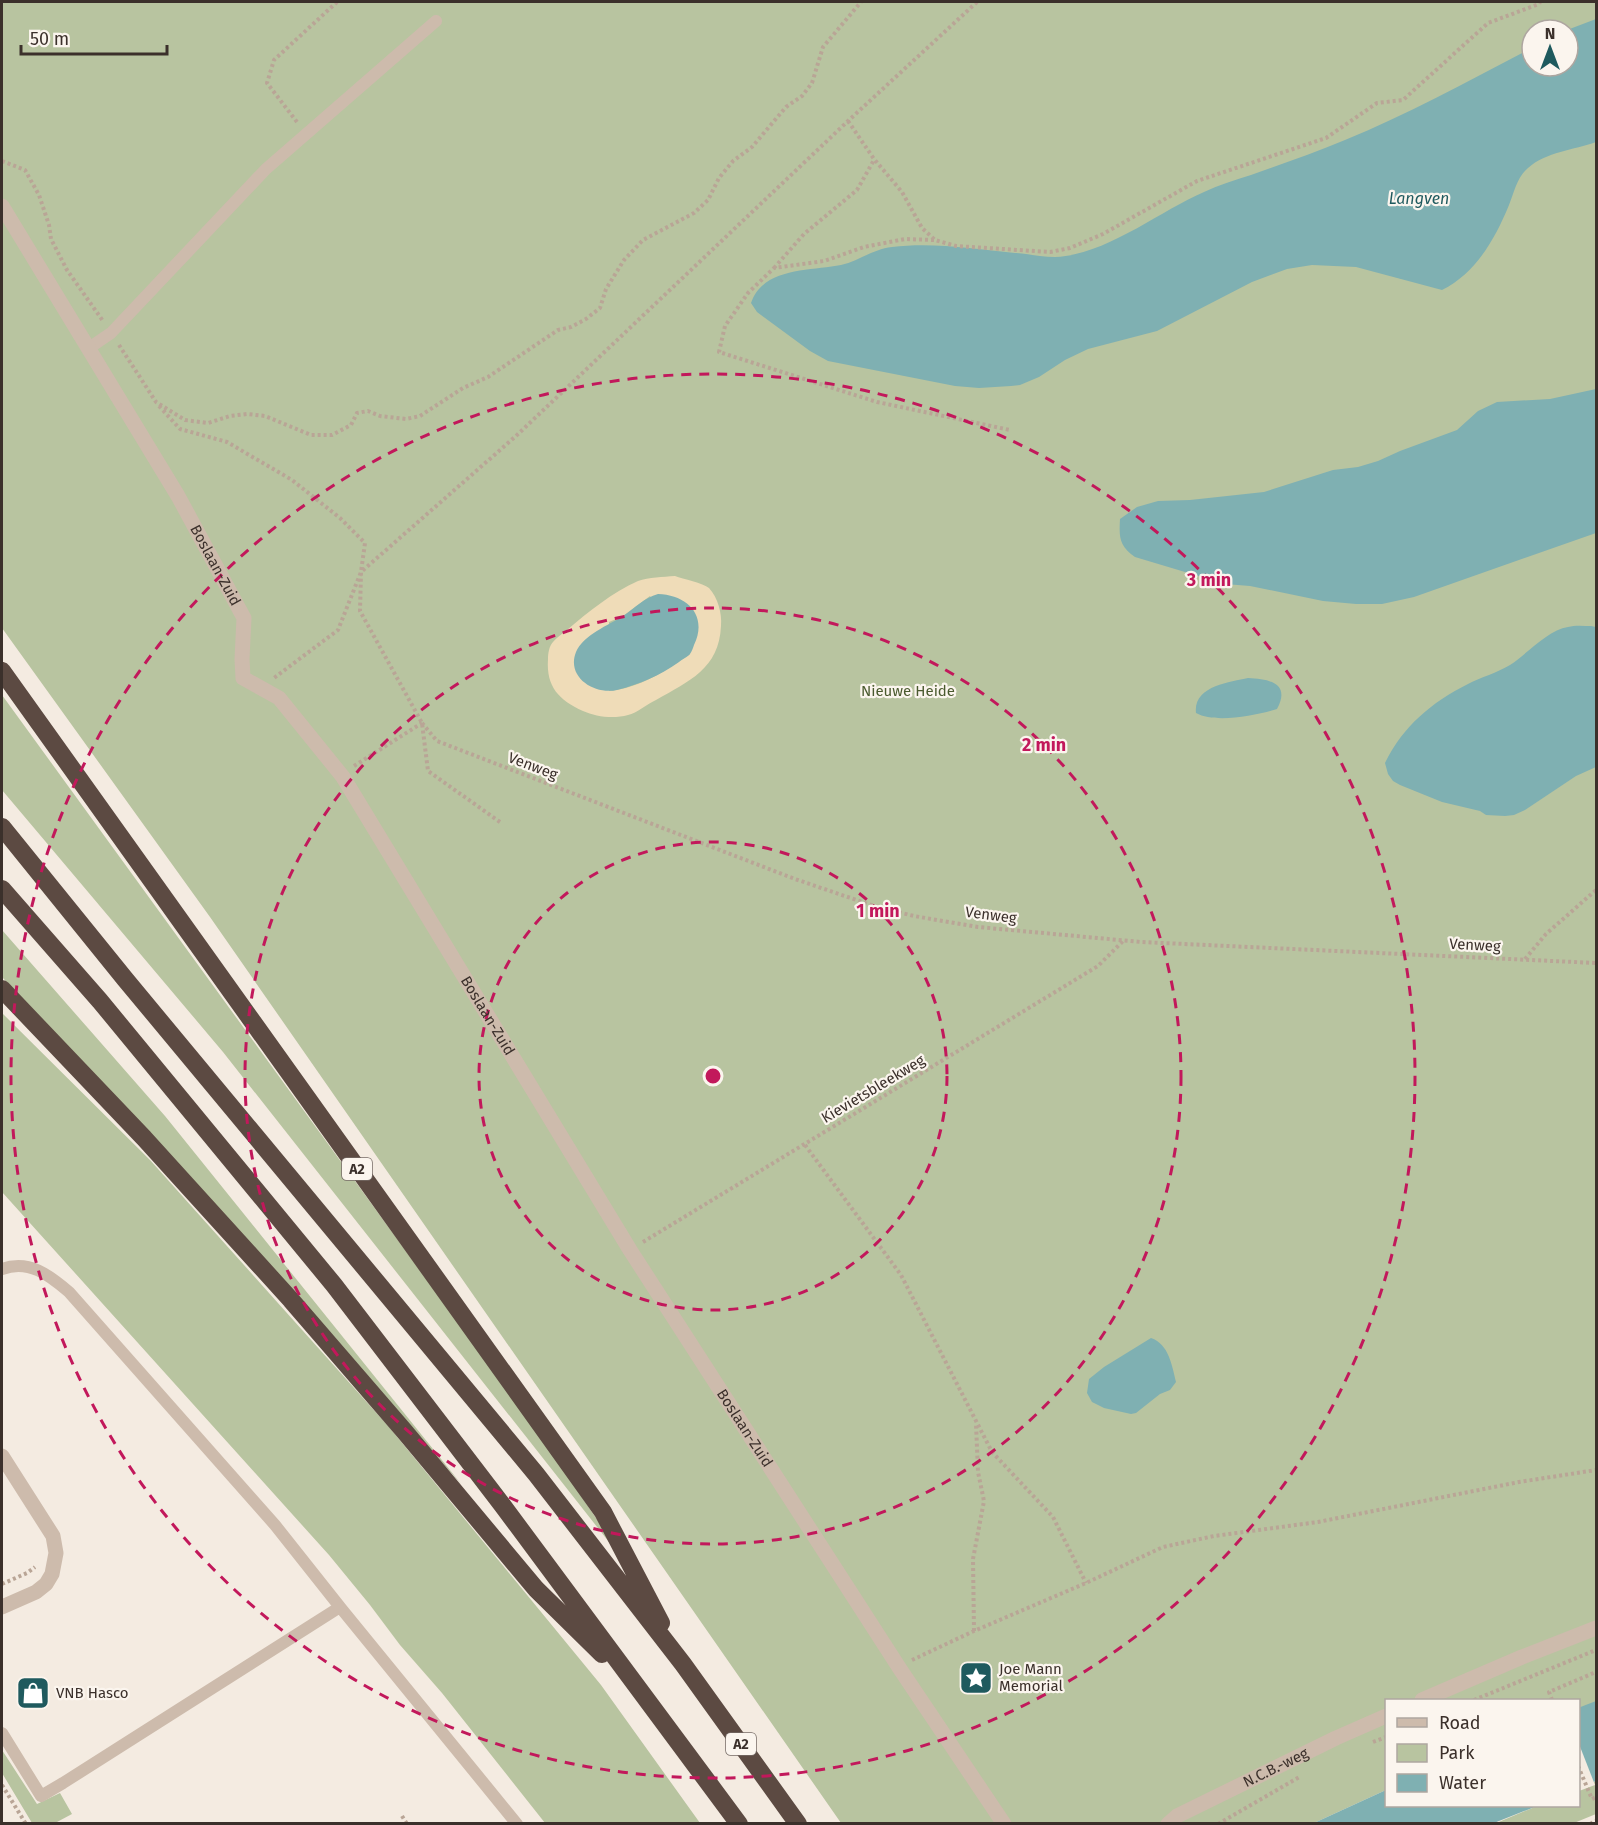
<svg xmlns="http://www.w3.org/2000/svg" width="1598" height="1825" font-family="'Fira Sans',sans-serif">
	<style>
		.green { fill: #b8c4a0; fill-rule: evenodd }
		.sand { fill: #efdcb8; fill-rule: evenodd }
		.water { fill: #7fb0b2 }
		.pier { fill: #f4ebe1 }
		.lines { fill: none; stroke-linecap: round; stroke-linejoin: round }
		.path { stroke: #b9a596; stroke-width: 4; stroke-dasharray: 3 3; stroke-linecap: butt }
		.service { stroke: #cdbbac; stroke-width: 12 }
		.minor { stroke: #cdbbac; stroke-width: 15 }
		.tertiary { stroke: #cdbbac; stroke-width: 15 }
		.motorway { stroke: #5c4a42; stroke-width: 18 }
		.ring { fill: none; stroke: #c2185b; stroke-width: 3; stroke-dasharray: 10 8 }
		.labels { text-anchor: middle; stroke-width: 4.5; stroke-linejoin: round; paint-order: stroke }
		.shield { fill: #fbf5ee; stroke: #756b66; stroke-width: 1.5 }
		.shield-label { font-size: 14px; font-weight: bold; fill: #3b302b }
		.street-label { font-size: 15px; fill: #3b302b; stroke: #fbf5ee }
		.park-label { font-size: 15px; fill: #4a5a2e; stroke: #fbf5ee }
		.poi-label { font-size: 15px; fill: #3b302b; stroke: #fbf5ee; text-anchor: start }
		.water-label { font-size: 16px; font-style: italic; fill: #1f5a5e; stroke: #fbf5ee }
		.centre { fill: #c2185b; stroke: #fbf5ee; stroke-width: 3 }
		.ring-label { font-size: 18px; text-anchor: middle; font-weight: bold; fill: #c2185b; stroke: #fbf5ee; stroke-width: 4.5; stroke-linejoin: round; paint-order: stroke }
	</style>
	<rect width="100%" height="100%" fill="#f4ebe1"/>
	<!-- green -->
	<path class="green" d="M2,2H1596V1741L1582,1707L1579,1708L1578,1700H1386V1790L1314,1823H841L210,917L2,628ZM1532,30H1568V66H1532Z
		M2,695L546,1444L631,1570L223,1052L2,790Z
		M2,930L165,1116L462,1485L149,1132L2,977Z
		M2,1013L150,1160L389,1427L601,1685L700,1823H545L442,1693L400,1645L370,1605L329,1555L2,1192Z
		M2,1750L37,1804L60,1793L72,1814L57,1822L58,1823H32L2,1773Z
		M1596,1781V1814L1574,1823L1494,1824L1537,1806H1578L1579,1788Z"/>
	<!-- sand -->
	<path class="sand" d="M675,576C683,579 703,583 709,588C718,598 722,613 721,626C719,669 689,681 656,700C647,704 637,713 628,715C614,719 596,717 583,711C559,700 546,687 548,659C548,654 549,646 553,642C556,638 562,634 567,630C588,612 613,592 638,581C649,577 663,577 675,576ZM650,596L690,654C665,671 640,688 609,691V622L623,616Z"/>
	<!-- water -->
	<path class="water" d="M1596,19V142C1574,150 1546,152 1528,168C1517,177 1514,193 1509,205C1495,239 1476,273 1442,290L1356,267L1312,265L1287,269L1252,282L1157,331L1088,349L1065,360L1039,377L1020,385L1011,386L979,388L955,386L828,361L810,351L757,312L751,303C763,267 811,271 841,265C859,261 873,249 892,247C933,242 975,249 1015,253C1028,254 1042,257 1055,257C1106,255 1158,212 1204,192C1219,185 1235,180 1251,175C1282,164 1314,153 1345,140C1409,114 1470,80 1532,48V66H1568V30H1567Z
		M1596,389V533L1414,597L1382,604H1356L1323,601L1250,586L1225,584L1135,557C1119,546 1119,537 1120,519L1137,507L1158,501L1190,500L1264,492L1333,470L1358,467L1378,461L1400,451L1457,430L1478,411L1497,402L1550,399Z
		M658,594C688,595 708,616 694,645C693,648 692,651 690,654C688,657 682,659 679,662C659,676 640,684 617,690C594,695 566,677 576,652C583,635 609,625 623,616C635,608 644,598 658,594Z
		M1591,626L1596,627V767L1576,776L1525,810L1514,815L1505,816L1486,815L1480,811L1442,802L1400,785L1393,781L1388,774L1385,763C1403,726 1432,702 1468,684C1481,677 1497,673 1510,665C1527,654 1548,630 1568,627C1575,625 1584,626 1591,626Z
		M1248,678C1269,679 1291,683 1277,709C1256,715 1216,724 1196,713C1193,686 1230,682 1248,678Z
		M1151,1338C1169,1344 1172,1366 1176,1382L1170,1390L1160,1394L1136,1413L1131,1414L1104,1408L1092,1402L1087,1393L1089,1379L1104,1367Z
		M1596,1701V1781L1579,1788L1578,1708Z
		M1386,1790V1806H1537L1494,1823H1314Z"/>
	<!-- pier -->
	<path class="pier" d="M1579,1744L1595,1785L1579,1791L1578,1789Z"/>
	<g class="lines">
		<!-- path -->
		<path class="path" d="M848,121L874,159L902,192L922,228L935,240L956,246L1050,252L1070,248L1103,234L1197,181L1326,138L1377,103L1403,100L1488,23L1539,4L1540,2
			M297,122L267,83L274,60L337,2
			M2,161L25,170L39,195L49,225L51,239L67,270L103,321
			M934,240L905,239L864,247L824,261L774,268L748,293L725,326L719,352L877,402L1010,430
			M774,268L804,234L857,190L874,160
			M119,345L156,402L185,420L208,423L230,416L247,414L265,416L311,435H332L351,425L357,413L368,411L380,416L406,419L420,416L463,388L488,377L558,330L571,327L586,319L600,308L606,289L624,260L643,240L694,213L708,200L719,178L733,161L752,147L786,107L802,96L812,83L823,47L861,2
			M159,406L180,429L227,442L292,480L340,518L365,543L361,572L338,630L274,678
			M422,723L437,741L795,879L874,906L914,916L978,927L1141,942L1596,963
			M354,766L422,723
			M500,822L428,771L422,723L360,611L361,572L516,436L848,121L977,2
			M1525,959L1546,934L1596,890
			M805,1145L901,1275L992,1452L1053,1517L1086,1583
			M643,1242L1098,966L1123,941
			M2,1584L27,1573L35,1567
			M974,1631L973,1559L984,1501L978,1472L976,1424
			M912,1660L974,1631L1086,1583L1163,1547L1214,1536L1318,1522L1519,1482L1596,1470
			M1474,1700L1596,1650
			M1552,1700L1549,1692L1596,1672
			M1373,1742L1386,1737
			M1578,1766L1592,1799L1596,1797
			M2,1785L26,1824
			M402,1816L407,1824
			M1218,1824L1301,1776
			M1590,1824L1596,1821"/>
		<!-- service -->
		<path class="service" d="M89,348L111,333L266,169L436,21
			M2,1269C29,1259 49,1275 69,1292L275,1525L340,1607
			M2,1733L41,1796L63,1783L340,1607L517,1824"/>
		<!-- minor -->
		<g class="minor">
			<path id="s1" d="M2,206L178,496L244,618L242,659L243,678L279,698L343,777L630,1250L900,1669L1004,1824"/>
			<path d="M2,1456L53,1536L56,1553L52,1574L46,1584L36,1592L2,1607"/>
		</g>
		<!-- tertiary -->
		<g class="tertiary">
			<path d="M1422,1700L1522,1657L1596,1628"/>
			<path id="s2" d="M1168,1824L1177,1816L1336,1738L1386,1716"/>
		</g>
		<!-- motorway -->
		<path class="motorway" d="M2,671L603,1512L661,1623
			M2,827L125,979L536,1474L683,1664L798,1824
			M2,889L100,1001L334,1285L503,1506L739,1824
			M2,989L144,1138L291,1300L405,1432L536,1589L602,1654"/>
	</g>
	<!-- distance rings -->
	<g class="ring">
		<circle cx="713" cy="1076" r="234"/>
		<circle cx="713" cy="1076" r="468"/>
		<circle cx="713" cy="1076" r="702"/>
	</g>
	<!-- icons -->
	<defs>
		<symbol id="sight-square" viewBox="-11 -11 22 22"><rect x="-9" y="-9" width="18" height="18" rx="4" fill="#1f5a5e" stroke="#fbf5ee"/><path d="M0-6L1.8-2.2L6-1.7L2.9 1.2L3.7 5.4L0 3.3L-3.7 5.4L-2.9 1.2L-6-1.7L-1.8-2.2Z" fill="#fff"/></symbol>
		<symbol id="shop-square" viewBox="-11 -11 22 22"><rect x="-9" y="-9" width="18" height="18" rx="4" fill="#1f5a5e" stroke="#fbf5ee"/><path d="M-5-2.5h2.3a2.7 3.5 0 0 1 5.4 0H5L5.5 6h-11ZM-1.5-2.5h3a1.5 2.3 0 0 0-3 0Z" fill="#fff"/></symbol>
	</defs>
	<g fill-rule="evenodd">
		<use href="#sight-square" x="957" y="1659" width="38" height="38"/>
		<use href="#shop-square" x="14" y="1674" width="38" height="38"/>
	</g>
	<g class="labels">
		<!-- shield labels -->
		<g class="shield">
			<rect x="342" y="1158" width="30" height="22" rx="4.5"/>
			<rect x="726" y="1733" width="30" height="22" rx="4.5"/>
		</g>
		<g class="shield-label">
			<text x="357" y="1174">A2</text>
			<text x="741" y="1749">A2</text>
		</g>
		<!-- street labels -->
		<g class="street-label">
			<text dy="5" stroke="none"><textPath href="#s1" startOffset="418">Boslaan-Zuid</textPath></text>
			<text transform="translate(533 766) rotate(21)" y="5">Venweg</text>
			<text transform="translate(991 915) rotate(7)" y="5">Venweg</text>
			<text transform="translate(1475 945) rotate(3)" y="5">Venweg</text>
			<text dy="5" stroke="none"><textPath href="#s1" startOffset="960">Boslaan-Zuid</textPath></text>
			<text transform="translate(873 1089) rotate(-31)" y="5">Kievietsbleekweg</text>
			<text dy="5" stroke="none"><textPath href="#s1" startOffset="1446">Boslaan-Zuid</textPath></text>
			<text dy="5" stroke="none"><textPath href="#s2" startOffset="122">N.C.B.-weg</textPath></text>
		</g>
		<!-- park labels -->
		<g class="park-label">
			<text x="908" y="696">Nieuwe Heide</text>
		</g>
		<!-- poi labels -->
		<g class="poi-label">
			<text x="999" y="1674">Joe Mann<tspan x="999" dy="17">Memorial</tspan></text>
			<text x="56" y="1698">VNB Hasco</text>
		</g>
		<!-- water labels -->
		<g class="water-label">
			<text x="1419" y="204">Langven</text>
		</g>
	</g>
	<circle cx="713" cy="1076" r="9" class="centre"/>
	<g class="ring-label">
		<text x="1209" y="586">3 min</text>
		<text x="1044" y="751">2 min</text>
		<text x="878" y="917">1 min</text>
	</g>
	<!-- border -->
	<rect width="1598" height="1825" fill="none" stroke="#3b302b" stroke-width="6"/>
	<!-- legend -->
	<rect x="1385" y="1699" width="195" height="108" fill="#fbf5ee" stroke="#aea6a0" stroke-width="1.5"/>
	<rect x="1397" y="1718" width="30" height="9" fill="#cdbbac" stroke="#aea6a0" stroke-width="1.5"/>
	<text x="1439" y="1729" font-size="18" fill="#3b302b">Road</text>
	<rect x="1397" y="1744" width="30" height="18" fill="#b8c4a0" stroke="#aea6a0" stroke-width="1.5"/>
	<text x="1439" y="1759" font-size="18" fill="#3b302b">Park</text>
	<rect x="1397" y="1774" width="30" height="18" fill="#7fb0b2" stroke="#aea6a0" stroke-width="1.5"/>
	<text x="1439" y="1789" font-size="18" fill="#3b302b">Water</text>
	<!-- north arrow -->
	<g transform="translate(1550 48)"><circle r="28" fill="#fbf5ee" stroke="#aea6a0" stroke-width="1.5"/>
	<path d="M0-4.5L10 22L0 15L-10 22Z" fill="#1f5a5e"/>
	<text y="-9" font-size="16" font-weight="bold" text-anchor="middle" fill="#3b302b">N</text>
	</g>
	<!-- scale -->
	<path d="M21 45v9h146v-9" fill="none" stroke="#3b302b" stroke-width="3"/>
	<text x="30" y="45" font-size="18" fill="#3b302b" stroke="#fbf5ee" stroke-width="4.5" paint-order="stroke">50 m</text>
</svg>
